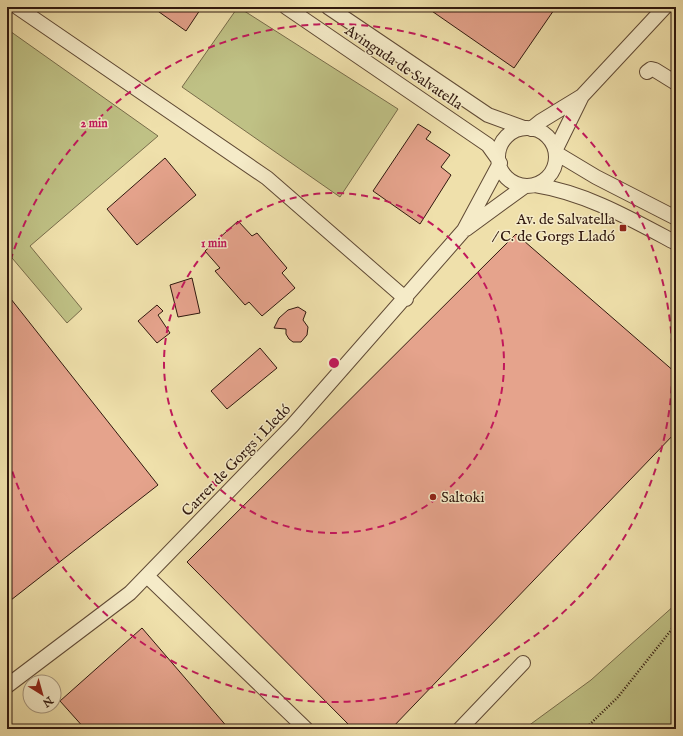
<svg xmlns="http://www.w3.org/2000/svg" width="683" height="736" font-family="'IM FELL English',serif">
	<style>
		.green { fill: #bfc185; stroke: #786c4a }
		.building { fill: #e5a38c; stroke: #30180e }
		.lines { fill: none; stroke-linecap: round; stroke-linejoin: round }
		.minor-casing { stroke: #604a35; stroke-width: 16 }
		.path { stroke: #30180e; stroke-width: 2.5; stroke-dasharray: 1 2; stroke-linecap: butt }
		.minor { stroke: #f5ebc8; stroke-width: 14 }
		.ring { fill: none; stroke: #c2185b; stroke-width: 2; stroke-dasharray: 7 5 }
		.poi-dot { fill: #8f2418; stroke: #f5ebc8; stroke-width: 1.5 }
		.labels { text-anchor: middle; stroke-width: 3; stroke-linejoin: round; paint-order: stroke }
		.street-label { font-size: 15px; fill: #30180e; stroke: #f5ebc8 }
		.poi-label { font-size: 15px; fill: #30180e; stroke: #f5ebc8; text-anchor: end }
		.centre { fill: #c2185b; stroke: #f5ebc8; stroke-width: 2 }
		.ring-label { font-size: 12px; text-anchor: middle; font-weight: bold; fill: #c2185b; stroke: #f5ebc8; stroke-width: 3; stroke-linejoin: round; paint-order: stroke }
	</style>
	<rect width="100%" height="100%" fill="#efe0ab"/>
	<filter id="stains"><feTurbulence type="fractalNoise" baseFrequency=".005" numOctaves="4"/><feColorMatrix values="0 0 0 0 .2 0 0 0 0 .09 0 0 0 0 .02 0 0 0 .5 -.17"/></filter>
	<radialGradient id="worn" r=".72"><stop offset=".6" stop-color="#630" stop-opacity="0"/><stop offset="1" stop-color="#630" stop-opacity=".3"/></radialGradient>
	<!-- green -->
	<path class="green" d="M238,7L398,109L340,197L182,87Z
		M7,29L158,136L30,246L82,309L67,323L7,252Z
		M676,604V729H524L591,680Z"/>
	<!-- building -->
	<path class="building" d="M152,7H202L186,31Z
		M426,7H556L514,68Z
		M418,124L431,132L426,139L450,155L441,167L451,175L420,224L373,191Z
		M165,158L196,195L137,245L107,209Z
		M238,221L252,236L257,233L287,268L282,273L295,288L262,316L249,302L245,305L215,271L220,268L205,251Z
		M516,234L676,373V432L391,729H353L187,562Z
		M192,278L200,313L178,317L170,285Z
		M7,294L158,485L11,600L7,595Z
		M157,305L163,311L158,315L170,333L157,343L138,321Z
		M298,307L306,312L303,320L308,327L307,335L301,342H293L289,339L286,334V329L274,328L279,318L288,310Z
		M260,348L277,368L227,409L211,391Z
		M142,628L229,729H85L60,701Z"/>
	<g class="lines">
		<defs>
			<path id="minor" d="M17,7L267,178L406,299
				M286,7L488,145L498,159
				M328,7L488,115L524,128
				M647,72L651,69L655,70L676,83
				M498 157a29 29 0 1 1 58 0a29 29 0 1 1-58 0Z
				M531,129L541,121L582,96L665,7
				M556,149L582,96
				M556,153L596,177L676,218
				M535,185C586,193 631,219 676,243
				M466,229L525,186
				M147,576L306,729
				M7,686L130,593L292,426L464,230L500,163
				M460,729L523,663"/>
		</defs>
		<!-- minor casing -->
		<use href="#minor" class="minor-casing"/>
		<!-- path -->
		<path class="path" d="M585,729L618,697L676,624"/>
		<!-- minor -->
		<use href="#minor" class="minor"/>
	</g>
	<!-- distance rings -->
	<g class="ring">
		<circle cx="334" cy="363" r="170"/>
		<path d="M7 272A339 339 0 1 1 7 454"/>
	</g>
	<!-- markers -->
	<g class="poi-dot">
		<rect x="619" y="224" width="8" height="8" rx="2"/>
		<circle cx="433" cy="497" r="4"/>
	</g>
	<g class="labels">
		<!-- street labels -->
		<g class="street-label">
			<text transform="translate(404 67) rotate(34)" y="5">Avinguda de Salvatella</text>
			<text transform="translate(236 460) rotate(-46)" y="5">Carrer de Gorgs i Lledó</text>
		</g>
		<!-- poi labels -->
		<g class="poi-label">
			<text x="615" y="224">Av. de Salvatella<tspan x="615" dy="17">/ C. de Gorgs Lladó</tspan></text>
			<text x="441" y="502" text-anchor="start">Saltoki</text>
		</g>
	</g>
	<circle cx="334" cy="363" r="6" class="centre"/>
	<g class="ring-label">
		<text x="94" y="127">2 min</text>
		<text x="214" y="247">1 min</text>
	</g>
	<!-- margin -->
	<rect width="683" height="736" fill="none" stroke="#efe0ab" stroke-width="24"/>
	<rect x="8" y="8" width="667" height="720" fill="none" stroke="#30180e" stroke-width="2"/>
	<rect x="12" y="12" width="659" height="712" fill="none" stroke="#30180e"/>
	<!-- north arrow -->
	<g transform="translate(42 694) rotate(143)"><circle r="19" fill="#f5ebc8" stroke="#a6977e"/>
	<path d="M0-3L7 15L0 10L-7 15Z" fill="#8f2418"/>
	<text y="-6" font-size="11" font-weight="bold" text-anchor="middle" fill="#30180e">N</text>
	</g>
	<rect width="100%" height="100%" filter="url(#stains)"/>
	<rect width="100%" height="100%" fill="url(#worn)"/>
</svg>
